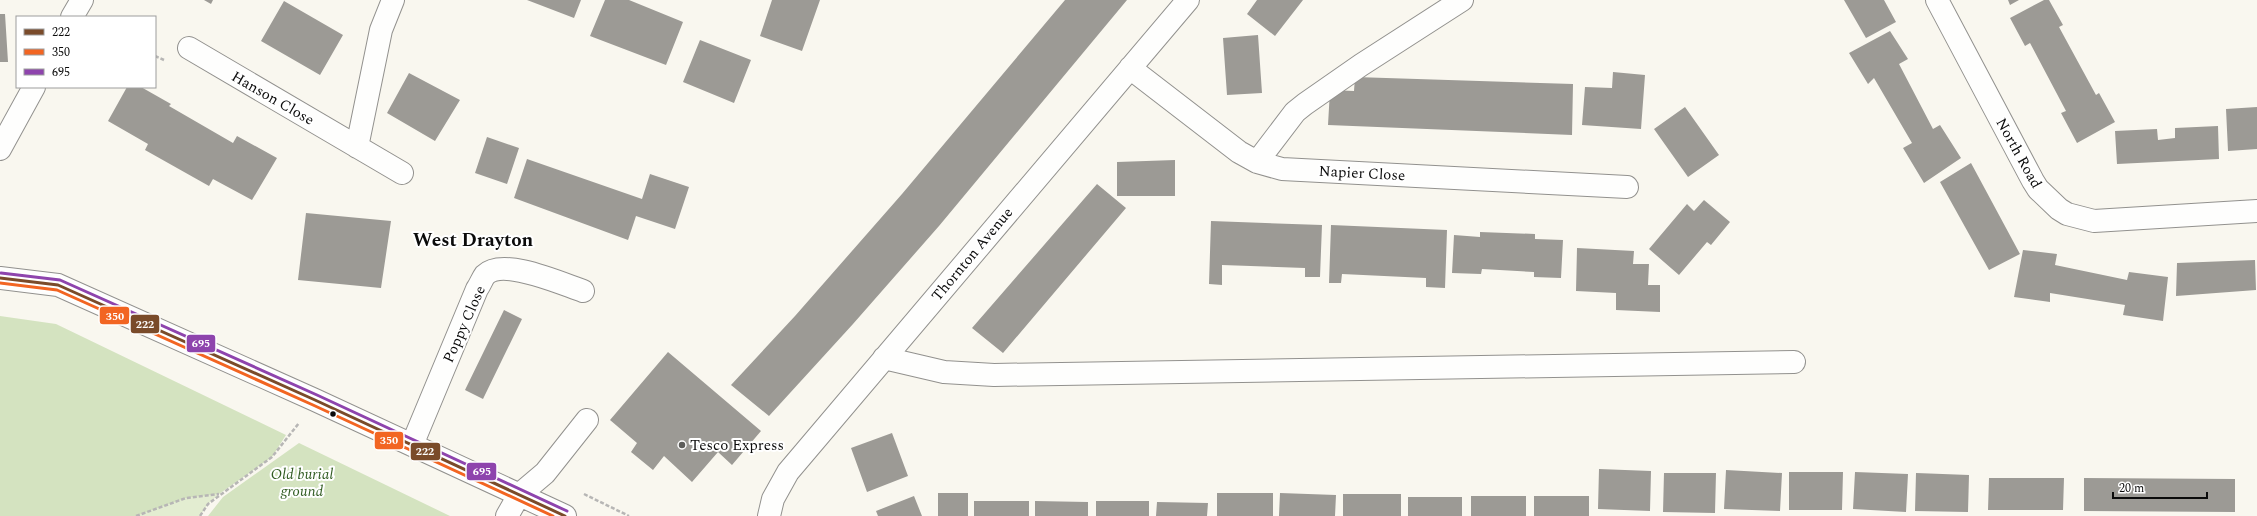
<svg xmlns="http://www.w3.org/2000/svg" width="2257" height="516" font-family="Spectral,serif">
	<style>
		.green { fill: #e3edd1 }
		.forest { fill: #d4e3c0 }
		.building { fill: #9c9a95 }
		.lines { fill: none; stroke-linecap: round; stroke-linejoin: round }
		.minor-casing { stroke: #92918e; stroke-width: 24 }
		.path { stroke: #b7b6b5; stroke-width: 2.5; stroke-dasharray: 4 2; stroke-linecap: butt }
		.minor { stroke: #fefefd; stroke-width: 22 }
		.bus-1-casing { stroke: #fff; stroke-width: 6 }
		.bus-2-casing { stroke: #fff; stroke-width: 6 }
		.bus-3-casing { stroke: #fff; stroke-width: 6 }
		.bus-1 { stroke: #7a4b2a; stroke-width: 3 }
		.bus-2 { stroke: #f26522; stroke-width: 3 }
		.bus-3 { stroke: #8e44ad; stroke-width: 3 }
		.bus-dot { fill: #0b0b0b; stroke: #fff; stroke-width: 1.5 }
		.poi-dot { fill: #5e5e5b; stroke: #fff; stroke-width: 1.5 }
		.labels { text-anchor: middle; stroke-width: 4; stroke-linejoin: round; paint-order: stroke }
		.street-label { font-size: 15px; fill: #0b0b0b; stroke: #fff }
		.poi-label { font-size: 15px; fill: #0b0b0b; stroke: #fff; text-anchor: start }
		.park-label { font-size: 15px; font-style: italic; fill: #315c22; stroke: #fff }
		.district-label { font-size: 19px; font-weight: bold; fill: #0b0b0b; stroke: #fff }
		.line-badge { stroke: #fff; stroke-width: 1.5 }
		.badge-label { font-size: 11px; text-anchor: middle; font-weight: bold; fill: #fff }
	</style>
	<rect width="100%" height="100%" fill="#f9f7ef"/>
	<!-- green -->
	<path class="green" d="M219,494L208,504L200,516H136L186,498Z"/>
	<!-- forest -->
	<path class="forest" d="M0,316L56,324L286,435L272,457L219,494L186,498L136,516H0Z
		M299,443L450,516H208L223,497Z"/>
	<!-- building -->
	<path class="building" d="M204,0H213L211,4Z
		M527,0H581L574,18Z
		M605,0H629L683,22L666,65L590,36Z
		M772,0H820L802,51L760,36Z
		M1065,0H1127L939,226L853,324L769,416L731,385L795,316L902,194Z
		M1257,0H1303L1275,36L1247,14Z
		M1844,0H1884L1896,22L1866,38Z
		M2008,0H2019L2010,5Z
		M2044,0H2049L2063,25L2059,27L2096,95L2099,93L2115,122L2077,143L2061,113L2066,111L2030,43L2025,46L2010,18Z
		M284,1L343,35L320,75L261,41Z
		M0,14H5L8,62H0Z
		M1890,31L1908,59L1899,64L1933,129L1940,125L1961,158L1924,183L1903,148L1912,143L1874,78L1868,84L1849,53Z
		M1258,35L1262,93L1227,95L1223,38Z
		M700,40L751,60L734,103L683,82Z
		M1613,72L1645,75L1641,129L1582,125L1585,87L1612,88Z
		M409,73L460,100L435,141L387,113Z
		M1355,77L1573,84L1572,135L1328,125L1330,90L1354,91Z
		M127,87H141L171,104L169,106L233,143L237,136L277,158L252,200L213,179L209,186L145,150L148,144L108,121Z
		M1685,107L1719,155L1688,177L1654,129Z
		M2257,107V149L2228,151L2226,109Z
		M2218,126L2219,159L2117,164L2115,131L2157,129L2158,140L2175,138V128Z
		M487,137L519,148L507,184L475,173Z
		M527,159L642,199L650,174L689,187L675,229L636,216L628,240L514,198Z
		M1175,160V196H1117V162Z
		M1971,163L2020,254L1989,270L1940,182Z
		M1097,184L1126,208L1003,353L972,328Z
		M1704,200L1730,222L1711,245L1707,242L1679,275L1649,249L1687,204L1694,211Z
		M306,213L391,221L381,288L298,280Z
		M1211,221L1322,225L1320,277H1305V268L1222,265V285L1209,284Z
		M1331,225L1447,230L1445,288L1426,287V278L1342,274L1341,283H1329Z
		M1480,232L1535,234V239L1563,240L1561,278L1534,277V272L1482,269L1481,274L1452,273L1454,235L1480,237Z
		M1577,248L1634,251L1633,264H1649L1648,285H1660V312L1616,310V293L1576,291Z
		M2023,250L2057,254L2055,265L2127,280L2129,272L2168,277L2163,321L2123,315L2125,305L2050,293V302L2014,297Z
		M2255,260L2256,290L2176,296L2177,263Z
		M504,310L522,319L483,399L465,390Z
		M668,352L761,431L732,465L718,452L692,482L664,456L653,470L631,452L637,443L610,420Z
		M892,433L908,476L867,492L851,448Z
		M1599,469L1651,471L1650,511L1598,509Z
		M1726,470L1782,473L1780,511L1724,509Z
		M1789,472H1843L1842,510H1789Z
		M1855,472L1908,474L1906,512L1853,509Z
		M1664,473H1716L1715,513L1663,512Z
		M1916,473L1969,475L1968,512L1915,511Z
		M1989,478H2064L2063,510H1988Z
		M2084,478L2235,479V512L2084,511Z
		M938,493H968V516H938Z
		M1217,493H1273V516H1217Z
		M1280,493L1336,495L1335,516H1279Z
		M1343,494H1401V516H1343Z
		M914,496L922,516H878L876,511Z
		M1471,496H1526V516H1471Z
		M1534,496H1589V516H1534Z
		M1408,497H1462V516H1408Z
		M974,501H1029V516H974Z
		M1035,501L1088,502V516H1035Z
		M1096,501H1149V516H1096Z
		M1157,502L1208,503L1207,516H1156Z"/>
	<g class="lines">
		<defs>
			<path id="minor" d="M1937,0L2033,181L2038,189L2059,209L2067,214L2094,221L2257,211
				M72,17L82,0
				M189,48L402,173
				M1130,68L1239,152L1257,162L1282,169L1627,187
				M357,147L381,30L393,0
				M0,149L34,87
				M1257,162L1295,112L1305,104L1361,65L1462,0
				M0,278L58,285L315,400L565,516
				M884,358L944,372L994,375L1794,362
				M412,445L477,289C480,285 482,279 485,275C503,257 562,284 583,291
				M507,516L519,495L545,473L587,420
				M769,516L773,499L788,472L1188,0"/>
		</defs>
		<!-- minor casing -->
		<use href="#minor" class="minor-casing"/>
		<!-- path -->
		<path class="path" d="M155,56L164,60
			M584,494L629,516
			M136,516L186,498L219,494
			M200,516L208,504L272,457L299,423"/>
		<!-- minor -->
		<use href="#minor" class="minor"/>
		<defs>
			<path id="bus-1" d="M0,278L58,285L315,400L565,516"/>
			<path id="bus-2" d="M0,283L57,290L313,405L553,516"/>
			<path id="bus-3" d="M1,273L60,280L317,395L567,511"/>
		</defs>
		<!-- bus-1 casing -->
		<use href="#bus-1" class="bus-1-casing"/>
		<!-- bus-2 casing -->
		<use href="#bus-2" class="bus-2-casing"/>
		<!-- bus-3 casing -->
		<use href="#bus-3" class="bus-3-casing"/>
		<!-- bus-1 -->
		<use href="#bus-1" class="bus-1"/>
		<!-- bus-2 -->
		<use href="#bus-2" class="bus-2"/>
		<!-- bus-3 -->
		<use href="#bus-3" class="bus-3"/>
	</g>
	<!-- markers -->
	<circle class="bus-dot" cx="333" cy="414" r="3.5"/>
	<circle class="poi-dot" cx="682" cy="445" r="4"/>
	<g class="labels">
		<!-- street labels -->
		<g class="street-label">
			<text transform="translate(273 98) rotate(30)" y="5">Hanson Close</text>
			<text transform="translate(2019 153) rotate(61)" y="5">North Road</text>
			<text transform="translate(1362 173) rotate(3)" y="5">Napier Close</text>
			<text transform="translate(972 254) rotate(-50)" y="5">Thornton Avenue</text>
			<text transform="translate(464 324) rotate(-66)" y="5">Poppy Close</text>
		</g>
		<!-- poi labels -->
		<g class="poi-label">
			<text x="690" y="450">Tesco Express</text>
		</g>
		<!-- park labels -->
		<g class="park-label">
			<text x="302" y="479">Old burial<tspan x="302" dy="17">ground</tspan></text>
		</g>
		<!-- district labels -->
		<g class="district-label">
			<text x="473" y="246">West Drayton</text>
		</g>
	</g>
	<g class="line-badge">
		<rect x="99" y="306" width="31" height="19" rx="4" fill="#f26522"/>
		<rect x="130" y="314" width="30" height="20" rx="4" fill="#7a4b2a"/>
		<rect x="186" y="334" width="30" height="19" rx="4" fill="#8e44ad"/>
		<rect x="374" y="431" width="30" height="19" rx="4" fill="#f26522"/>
		<rect x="410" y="442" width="31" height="19" rx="4" fill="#7a4b2a"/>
		<rect x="466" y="462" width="31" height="19" rx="4" fill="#8e44ad"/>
	</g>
	<g class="badge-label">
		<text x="115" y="320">350</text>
		<text x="145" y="328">222</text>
		<text x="201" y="347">695</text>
		<text x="389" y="444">350</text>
		<text x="425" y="455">222</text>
		<text x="482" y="475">695</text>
	</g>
	<!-- legend -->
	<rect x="16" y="16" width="140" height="72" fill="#ffffff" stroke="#9d9d9d"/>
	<rect x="24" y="29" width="20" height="6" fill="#7a4b2a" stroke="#9d9d9d"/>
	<text x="52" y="36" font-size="12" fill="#0b0b0b">222</text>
	<rect x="24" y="49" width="20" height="6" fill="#f26522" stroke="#9d9d9d"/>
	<text x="52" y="56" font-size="12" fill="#0b0b0b">350</text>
	<rect x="24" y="69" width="20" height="6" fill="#8e44ad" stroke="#9d9d9d"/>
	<text x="52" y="76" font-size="12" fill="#0b0b0b">695</text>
	<!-- scale -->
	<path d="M2113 492v6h94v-6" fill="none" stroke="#0b0b0b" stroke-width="2"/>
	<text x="2119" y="492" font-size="12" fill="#0b0b0b" stroke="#ffffff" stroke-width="3" paint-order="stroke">20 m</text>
</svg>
